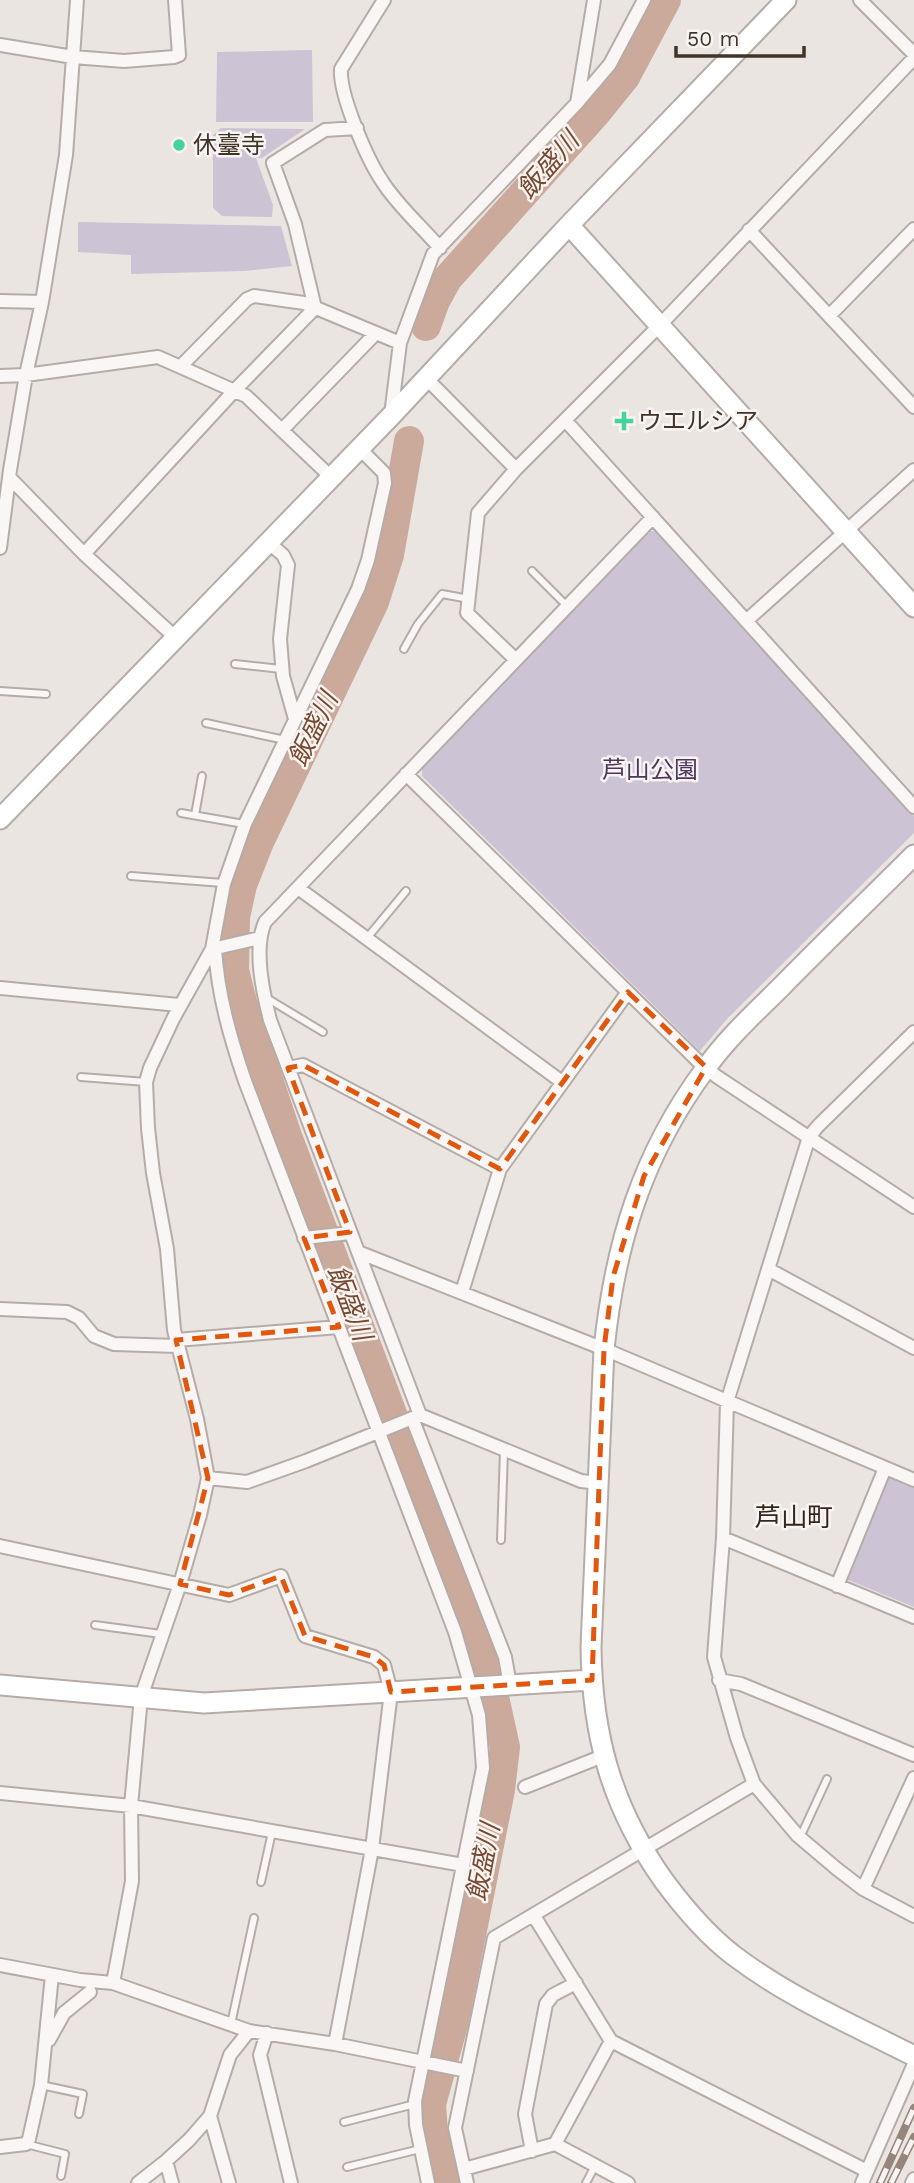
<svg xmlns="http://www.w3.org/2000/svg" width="914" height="2183" font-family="'Work Sans','Noto Sans JP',sans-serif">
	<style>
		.green { fill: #ccc3d5 }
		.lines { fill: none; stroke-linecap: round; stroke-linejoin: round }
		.river { stroke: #cbaa9c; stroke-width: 30 }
		.lane-casing { stroke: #b5aca7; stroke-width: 10 }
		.street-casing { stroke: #b5aca7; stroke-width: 16 }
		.secondary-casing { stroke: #b5aca7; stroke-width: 23 }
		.lane { stroke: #f9f6f5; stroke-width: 6 }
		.street { stroke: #f9f6f5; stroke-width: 12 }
		.secondary { stroke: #fff; stroke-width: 19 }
		.rail-casing { stroke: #95857b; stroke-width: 8 }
		.rail { stroke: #f8f4f2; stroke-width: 5; stroke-dasharray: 16; stroke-linecap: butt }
		.marked { fill: none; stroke: #e0570d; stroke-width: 5; stroke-dasharray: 14 9; stroke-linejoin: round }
		.poi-dot { fill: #44d29e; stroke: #f8f4f2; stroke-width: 2.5 }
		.labels { text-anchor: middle; stroke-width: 5; stroke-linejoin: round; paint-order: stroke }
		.poi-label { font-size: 24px; fill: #433429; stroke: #f8f4f2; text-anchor: start }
		.park-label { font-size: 24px; fill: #4f365f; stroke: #f8f4f2 }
		.water-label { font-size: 26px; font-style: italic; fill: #784a32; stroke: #f8f4f2 }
		.neighbourhood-label { font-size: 26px; fill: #34261b; stroke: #f8f4f2 }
	</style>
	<rect width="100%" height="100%" fill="#ebe5e2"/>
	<!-- green -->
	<path class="green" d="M312,50L313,122H216L217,52Z
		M221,128L305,129L262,158H256L273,205L272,217L222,216L213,208V135Z
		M78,222L281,226L292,266L244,271L131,274V255L78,252Z
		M650,531H657L914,816V833L727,1019L700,1051L422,776V769Z
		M891,1477L914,1487V1607L848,1580L845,1572L882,1482Z"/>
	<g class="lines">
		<!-- river -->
		<path class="river" d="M426,326L435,301L447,279L595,114L625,77L666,0
			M409,441L389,555L374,602L259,842L242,885L235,917L234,970L242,1002L287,1136L487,1665L505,1747L500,1790L453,2025L431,2104L433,2132L444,2183"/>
		<defs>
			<path id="lane" d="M532,571L567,606
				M404,649L418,624L442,594L469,599
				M235,664L281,669
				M0,691L46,694
				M206,723L285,740
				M181,813L244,824
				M195,815L202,776
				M131,876L223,883
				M367,938L406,891
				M265,997L323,1032
				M81,1077L146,1082
				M501,1540L504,1450
				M95,1625L161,1634
				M798,1836L803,1831L827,1779
				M261,1882L272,1832
				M231,2024L254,1918
				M41,2085L83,2094L79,2114
				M344,2122L415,2104
				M26,2144L65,2154L61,2176
				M347,2167L420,2149
				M586,2183L595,2166"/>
			<path id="street" d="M384,0L341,69C339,94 367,159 382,181C396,204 422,227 440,248
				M860,0L914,54
				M0,45L73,57L124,61L174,57L179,55L175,0
				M577,103L594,0
				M749,230L914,407
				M0,301L42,302
				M830,315L914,229
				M181,366L247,299L254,296L304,303L400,343
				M0,376L26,375L158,357L246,396L331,477
				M426,378L516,469
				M391,415L400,343L433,254L577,103L610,64L644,0
				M565,420L914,807
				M282,430L376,333
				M359,448L384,473L385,483L368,560L358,589L245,824L224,884L212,949L173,1019L150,1068L146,1082L148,1128L153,1173L167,1249L174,1330L197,1419L208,1478L200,1515L180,1584L141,1697L131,1806L132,1881L113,1983L249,2031L335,2044L467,2071
				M9,477L84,554
				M268,542L283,555L288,565L280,639L283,676L295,719
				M0,548L10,470L26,375L42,302L66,155L77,0
				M746,621L914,470
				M176,638L84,554L235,390L315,308L295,224L273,163L325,130L357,128
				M516,660L467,613L478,513L516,469L660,325L914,58
				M406,774L698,1061L716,1076L914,1207
				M298,888L562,1082
				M212,949L260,938
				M215,949C218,995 230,1037 245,1081L455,1632L479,1715L483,1768L415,2101L416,2125L428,2183
				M0,988L179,1005
				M914,1032L818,1126L809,1137L727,1402L723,1538L714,1657L737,1738L754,1784L798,1836L837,1869L863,1889L914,1916
				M288,1068L303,1065L500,1169
				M304,1238L350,1233
				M358,1252L604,1349L914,1480
				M768,1269L914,1348
				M462,1292L500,1169L628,992
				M0,1309L67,1312L79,1318L94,1336L114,1344L177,1346
				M176,1340L339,1327
				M420,1415L270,1020C263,993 253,949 265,922L653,517
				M412,1418L505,1657L510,1685
				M208,1478L247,1482L306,1461L420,1415L581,1481L599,1483
				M723,1538L914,1617
				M0,1546L229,1595L281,1576L305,1636L374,1657L384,1665L391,1692L372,1849L335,2044
				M837,1586L885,1468
				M719,1680L741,1684L914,1755
				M525,1787L603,1756
				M0,1793L131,1806L463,1865
				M863,1889L914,1778
				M534,1916L611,2041L867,2171
				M0,1965L80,1980L113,1983
				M267,2033L260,2055L291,2183
				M49,2040L64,2013L90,1992
				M210,2116L229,2183
				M555,2144L628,2183
				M0,2147L26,2144L29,2139L41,2085L52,1975
				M532,2151L525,2114L546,2004L553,1995L576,1983
				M166,2161L172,2183
				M464,2169L555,2144L611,2041
				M138,2183L166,2161L189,2140L210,2116L230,2055L249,2031
				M467,2183L455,2128L494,1938L754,1784
				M862,2183L914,2064
				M912,2183L914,2179"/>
			<path id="secondary" d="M569,225L914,607
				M0,819L391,416L569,225L786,0
				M914,855C870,899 825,942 782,986C756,1012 727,1038 706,1068C642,1154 615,1244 604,1349L591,1647C592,1736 612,1808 664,1881C684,1908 707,1935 733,1955C788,1997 853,2025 914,2056
				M0,1685L204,1703L592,1680"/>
		</defs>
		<!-- lane casing -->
		<use href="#lane" class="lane-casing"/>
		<!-- street casing -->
		<use href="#street" class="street-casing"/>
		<!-- secondary casing -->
		<use href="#secondary" class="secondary-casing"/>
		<!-- lane -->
		<use href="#lane" class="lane"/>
		<!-- street -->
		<use href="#street" class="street"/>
		<!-- secondary -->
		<use href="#secondary" class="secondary"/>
		<defs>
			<path id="rail" d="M880,2183L914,2108
				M891,2183L914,2137"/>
		</defs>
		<!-- rail casing -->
		<use href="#rail" class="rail-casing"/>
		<!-- rail -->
		<use href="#rail" class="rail"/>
	</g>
	<!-- marked area -->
	<path class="marked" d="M628,992L706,1067L644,1176L613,1277L604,1349L592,1680L391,1692L384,1665L374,1657L305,1636L281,1576L229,1595L180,1584L208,1478L176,1340L339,1327L304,1238L350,1232L288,1068L303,1065L500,1169Z"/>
	<!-- markers -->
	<g class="poi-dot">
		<circle cx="179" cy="145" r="7"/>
		<path d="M620.5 410.5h7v7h7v7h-7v7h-7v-7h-7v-7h7z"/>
	</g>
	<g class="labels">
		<!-- poi labels -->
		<g class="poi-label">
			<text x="193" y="153">休臺寺</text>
			<text x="638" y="429">ウエルシア</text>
		</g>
		<!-- park labels -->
		<g class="park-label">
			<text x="650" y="778">芦山公園</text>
		</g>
		<!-- water labels -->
		<g class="water-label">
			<text transform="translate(548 165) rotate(-49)" y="9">飯盛川</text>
			<text transform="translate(313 729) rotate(-64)" y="9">飯盛川</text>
			<text transform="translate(350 1303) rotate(69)" y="9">飯盛川</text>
			<text transform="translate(483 1862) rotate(-79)" y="9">飯盛川</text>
		</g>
		<!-- neighbourhood labels -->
		<g class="neighbourhood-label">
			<text x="794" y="1526">芦山町</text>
		</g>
	</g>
	<!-- scale -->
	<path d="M676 46v10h128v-10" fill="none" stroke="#433429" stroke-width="3.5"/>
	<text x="687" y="46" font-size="21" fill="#433429" stroke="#f8f4f2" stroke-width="5" paint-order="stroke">50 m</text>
</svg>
